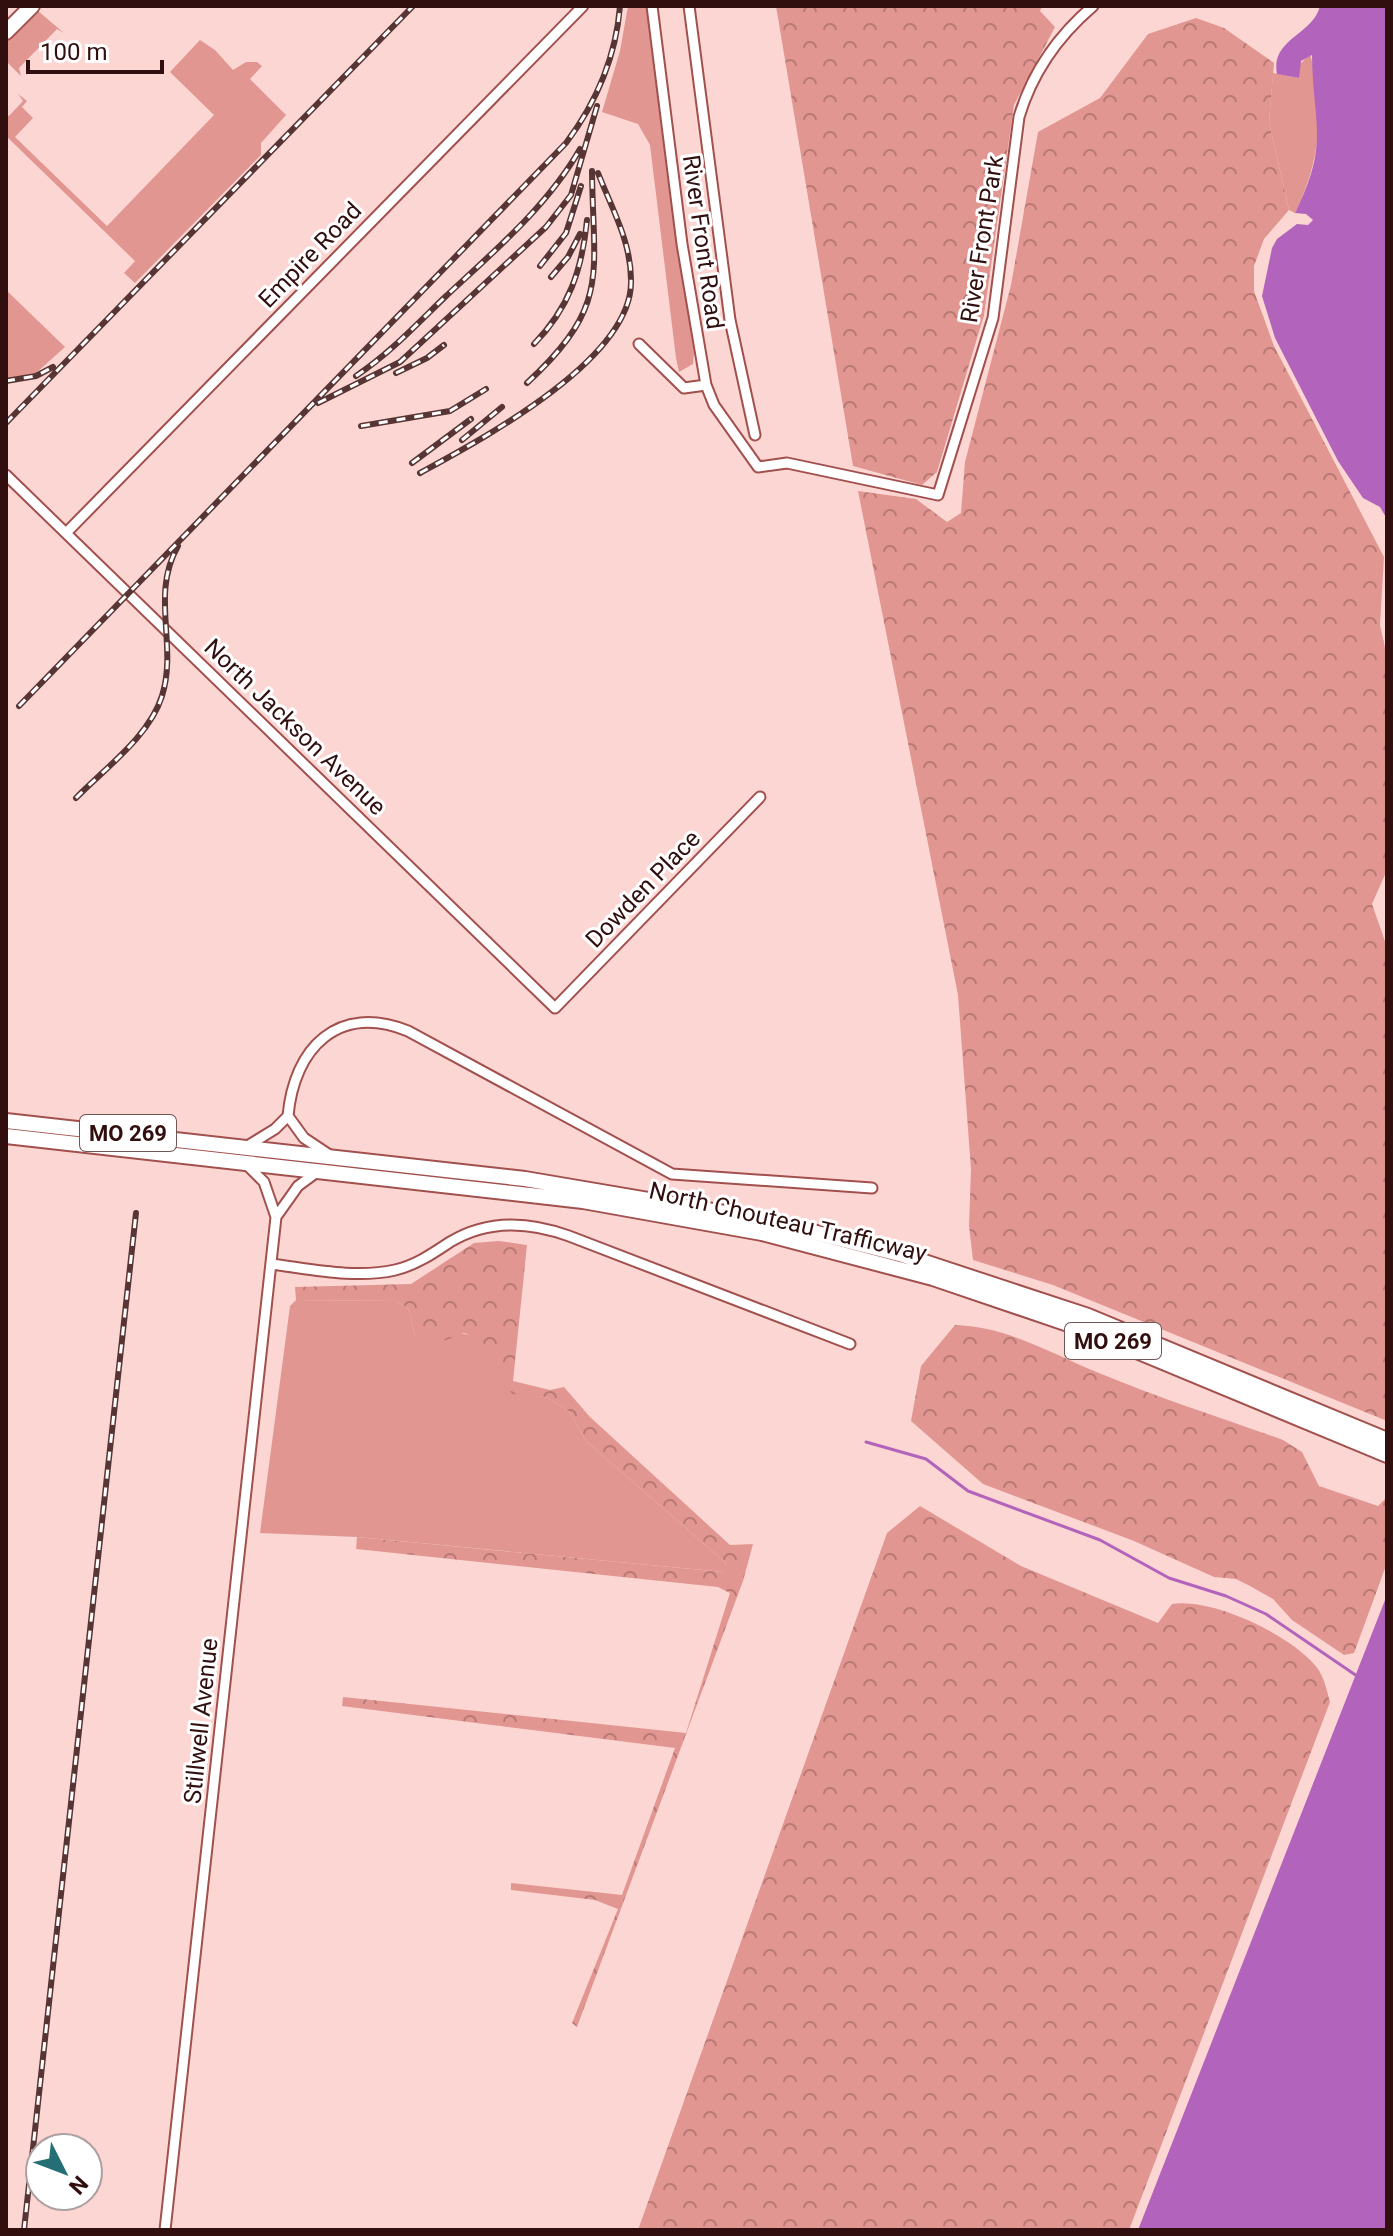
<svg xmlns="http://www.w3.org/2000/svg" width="1393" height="2236" font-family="Roboto,sans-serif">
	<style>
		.grass { fill: #e29691 }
		.forest { fill: url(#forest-crowns) }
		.water { fill: #b263bb }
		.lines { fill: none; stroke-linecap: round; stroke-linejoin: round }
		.stream { stroke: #b263bb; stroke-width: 3 }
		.street-casing { stroke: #a1504d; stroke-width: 13 }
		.primary-casing { stroke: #a1504d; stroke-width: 18 }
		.street { stroke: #fff; stroke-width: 9 }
		.primary { stroke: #fff; stroke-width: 14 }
		.rail-casing { stroke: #573534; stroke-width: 6 }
		.rail { stroke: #fff; stroke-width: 3; stroke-dasharray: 9; stroke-linecap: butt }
		.labels { text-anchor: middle; stroke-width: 6; stroke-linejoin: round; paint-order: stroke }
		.shield { fill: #fff; stroke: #6e5756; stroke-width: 2 }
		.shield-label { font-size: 22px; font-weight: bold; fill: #300f0e }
		.street-label { font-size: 24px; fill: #300f0e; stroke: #fff }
	</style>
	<defs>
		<pattern id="forest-crowns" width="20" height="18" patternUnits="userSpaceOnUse" patternTransform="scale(2)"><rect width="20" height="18" fill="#e29691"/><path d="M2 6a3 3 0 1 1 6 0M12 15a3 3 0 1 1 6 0" fill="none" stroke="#b87975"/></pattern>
	</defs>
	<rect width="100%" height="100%" fill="#fcd6d3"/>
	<!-- grass -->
	<path class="grass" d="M628,6H647L694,353L693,364L679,372L676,358L650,145L638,124L602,112L620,51Z
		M38,11L64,33L57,29L19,68L21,76L6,61V42Z
		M200,40L215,50L233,70L246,62H257L262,66L250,79L286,115L261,143V155L135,283L124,273L135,261L6,136V114L9,116L23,101L18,94L27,101L22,107L33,118L15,137L107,226L214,115L170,72Z
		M1310,54C1326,108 1320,163 1295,213L1289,210L1269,122L1273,73L1299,78L1298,66Z
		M6,290L65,347L35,374L9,379H6Z
		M296,1300L396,1301L409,1309L415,1336C444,1334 483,1325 497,1358C502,1372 502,1381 512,1393L546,1397L569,1411L587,1442L726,1563L724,1572L357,1537L260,1533L290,1306Z"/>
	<!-- forest -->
	<path class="forest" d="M776,6H1042L1040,11L1055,27L1014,105L984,315L937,472L922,485L853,466Z
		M1196,18L1224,28L1274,63L1269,122L1289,210L1264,239L1254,266V291L1274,346L1384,557L1380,625L1387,657V870L1372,904L1387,947V1421L1053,1285L973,1260L969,1226L971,1169L958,995L858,491L916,499L947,522L961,513L965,462L1011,285L1038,132L1100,98L1148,34Z
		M499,1241L527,1245L513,1381L550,1390L564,1387L590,1417L730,1545L753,1544L743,1581L577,2027L572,2023L618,1909L595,1900L511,1890V1883L622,1895L675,1748L342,1706L343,1697L686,1733L730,1593L718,1587L356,1549L357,1537L723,1572L726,1563L587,1442L569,1411L546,1397L512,1394C489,1363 506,1350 464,1333L428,1347L415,1336L409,1309L396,1301L296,1300L295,1287L411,1284L474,1243Z
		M955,1325C1006,1326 1052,1354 1099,1373C1159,1398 1222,1418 1283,1440L1302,1452L1319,1486L1378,1506L1387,1497V1563L1354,1653L1344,1655L1292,1620L1273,1599L1250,1586L1236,1579L1214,1577L1134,1541L983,1484L911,1421L921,1366Z
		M920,1506L1021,1566L1158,1623L1172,1604C1212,1598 1286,1633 1313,1663C1324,1674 1326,1688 1330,1702L1129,2230H638L887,1533Z"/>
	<!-- water -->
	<path class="water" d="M1320,6H1387V519L1380,507L1363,498L1338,461L1275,338L1262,296L1272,248L1277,239L1297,224L1308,225L1313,220L1306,214L1295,213C1330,142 1313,126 1312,55L1301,61L1299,78L1277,74C1270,39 1313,35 1320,6Z
		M1387,1595V2230H1138Z"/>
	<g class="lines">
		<!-- stream -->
		<path class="stream" d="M866,1442L926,1459L968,1491L1100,1540L1169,1578L1226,1596L1266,1614L1357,1676"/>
		<defs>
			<path id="street" d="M652,6L682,244L706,385L714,405L758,467L787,463L938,495L993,318L1019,117C1032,73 1058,36 1093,6
				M689,6L730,320L755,435
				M639,344L684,388L706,385
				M6,475L555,1008L760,797
				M66,533L583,6
				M249,1145L275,1129L288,1116
				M328,1154L304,1138L288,1116C294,1048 338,1003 408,1031L672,1174L872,1188
				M276,1217L298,1186L317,1172
				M271,1264C311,1269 356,1279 395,1270C416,1265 432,1254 450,1242C488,1219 528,1221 569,1236L850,1344
				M165,2230L276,1217L264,1182L247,1165"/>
			<path id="primary" d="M6,32L32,6
				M6,1121L525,1179L766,1220L903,1255L1088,1316L1387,1440
				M6,1136L583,1201L762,1233L933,1278L1086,1330L1387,1455"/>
		</defs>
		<!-- street casing -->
		<use href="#street" class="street-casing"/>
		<!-- primary casing -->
		<use href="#primary" class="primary-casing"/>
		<!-- street -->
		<use href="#street" class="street"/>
		<!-- primary -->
		<use href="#primary" class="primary"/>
		<defs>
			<path id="rail" d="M540,266L566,233L581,186
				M551,277L568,257L580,234
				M534,344C569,308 582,270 587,220
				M396,373L427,358L444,345
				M356,376C389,354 416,325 444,298C492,253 547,207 580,149
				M6,381L36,376L53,367
				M527,383C611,305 593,275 592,171
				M318,403L400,362L546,227L571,195L597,106
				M6,423L413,6
				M361,426L450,411L486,389
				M462,440L502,407
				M412,463L471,419
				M420,473C480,440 630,361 631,283C632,243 612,209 598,173
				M19,706L566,143C596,103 616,56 620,6
				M76,798C105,768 149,737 162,696C178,645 150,595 178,546
				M24,2230L136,1213"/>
		</defs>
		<!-- rail casing -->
		<use href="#rail" class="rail-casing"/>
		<!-- rail -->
		<use href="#rail" class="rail"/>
	</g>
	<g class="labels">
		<!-- shield labels -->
		<g class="shield">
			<rect x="80" y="1115" width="96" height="36" rx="6"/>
			<rect x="1065" y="1323" width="96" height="36" rx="6"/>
		</g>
		<g class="shield-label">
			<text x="128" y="1141">MO 269</text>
			<text x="1113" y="1349">MO 269</text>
		</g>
		<!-- street labels -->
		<g class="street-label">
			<text transform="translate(982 239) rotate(-81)" y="8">River Front Park</text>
			<text transform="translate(703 242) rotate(82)" y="8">River Front Road</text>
			<text transform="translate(310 255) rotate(-46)" y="8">Empire Road</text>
			<text transform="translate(295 727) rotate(44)" y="8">North Jackson Avenue</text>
			<text transform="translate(643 889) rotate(-46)" y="8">Dowden Place</text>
			<text transform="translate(788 1222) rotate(13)" y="8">North Chouteau Trafficway</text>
			<text transform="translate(201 1721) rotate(-84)" y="8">Stillwell Avenue</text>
		</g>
	</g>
	<!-- border -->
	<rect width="1393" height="2236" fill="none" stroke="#300f0e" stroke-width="16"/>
	<!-- north arrow -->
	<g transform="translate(64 2172) rotate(132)"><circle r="38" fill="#ffffff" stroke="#ac9f9f" stroke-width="2"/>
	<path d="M0-6L14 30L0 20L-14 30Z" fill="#246f75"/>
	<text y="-12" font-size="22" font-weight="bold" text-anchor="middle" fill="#300f0e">N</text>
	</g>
	<!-- scale -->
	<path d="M28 60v12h134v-12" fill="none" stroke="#300f0e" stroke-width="4"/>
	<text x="40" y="60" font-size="24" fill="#300f0e" stroke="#ffffff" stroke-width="6" paint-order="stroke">100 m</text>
</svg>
